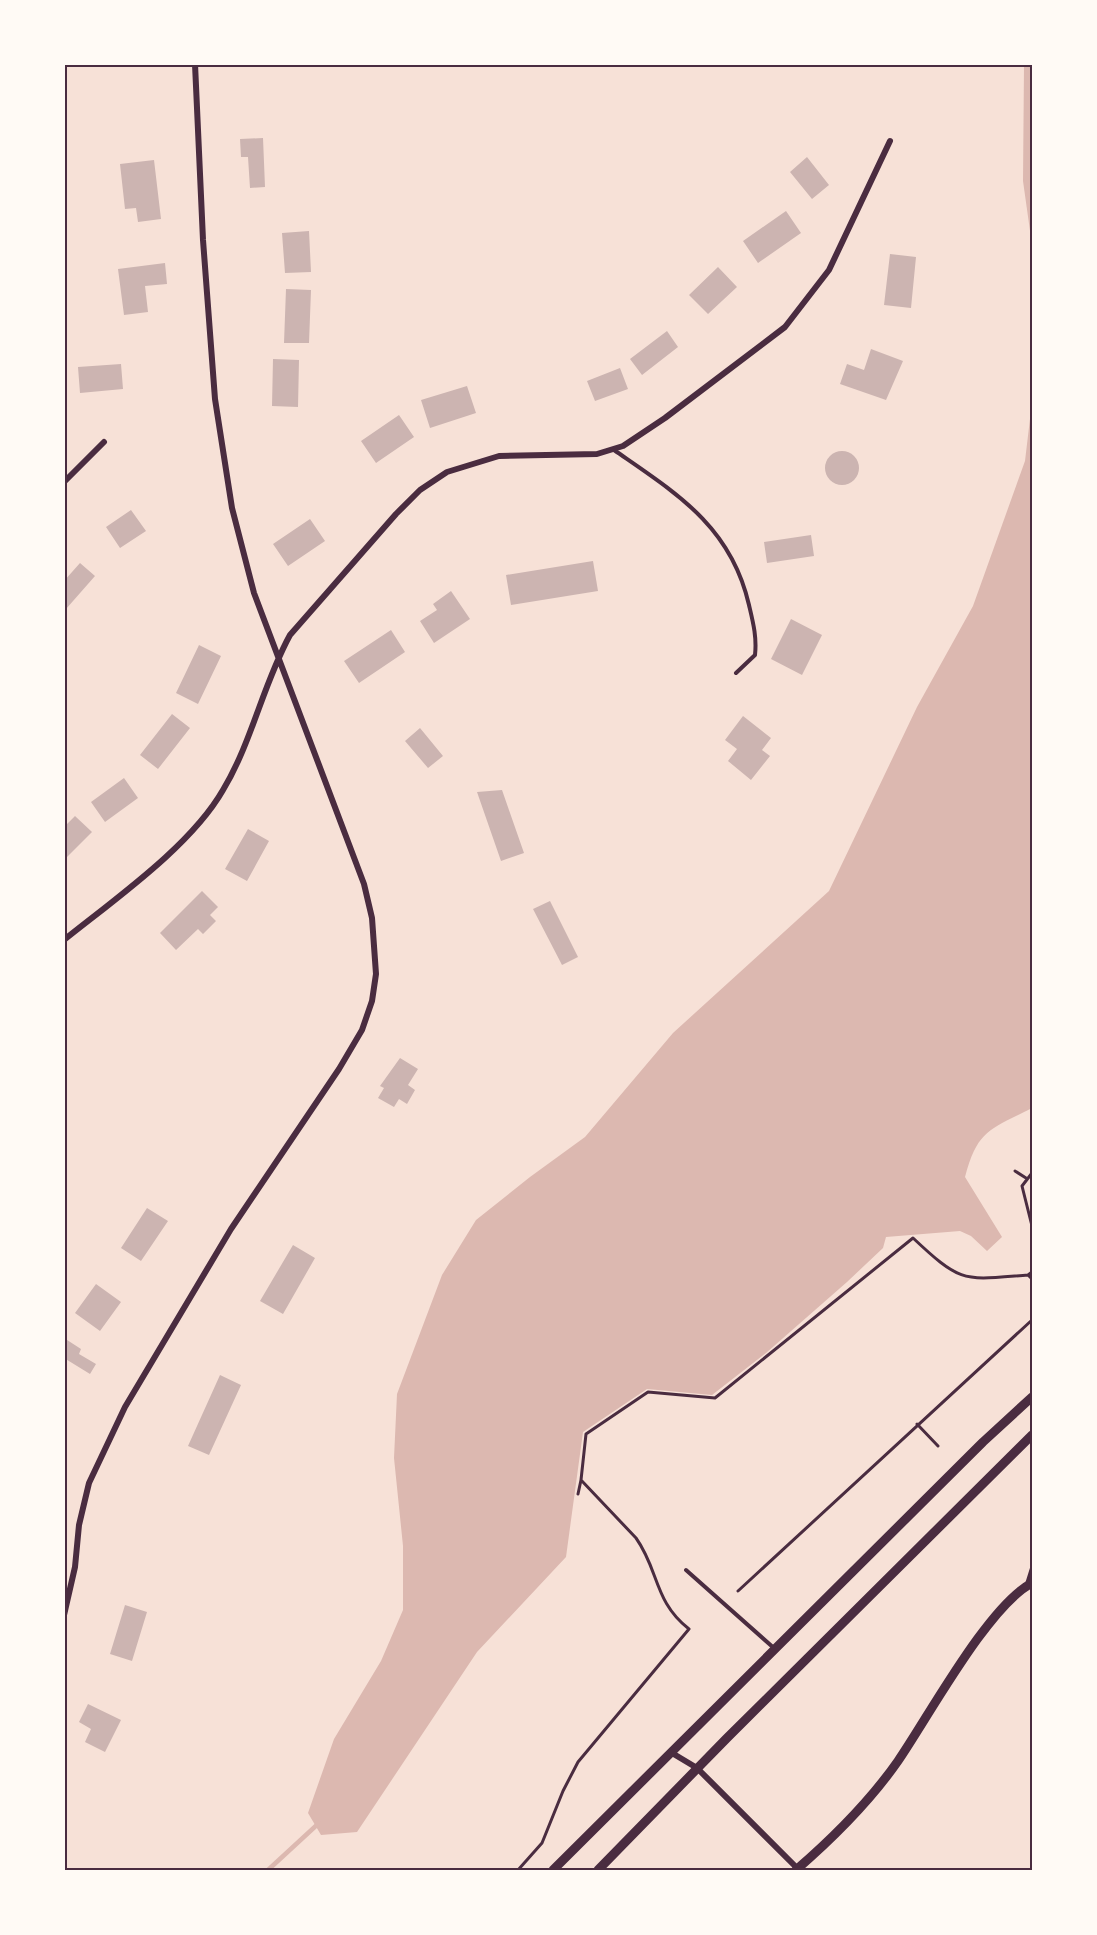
<svg xmlns="http://www.w3.org/2000/svg" width="1097" height="1935" font-family="Figtree,sans-serif">
	<style>
		.water { fill: #dcb8b0 }
		.lines { fill: none; stroke-linecap: round; stroke-linejoin: round }
		.stream { stroke: #dcb8b0; stroke-width: 4.5 }
		.building { fill: #ccb4b1 }
		.path { stroke: #4a2c40; stroke-width: 3 }
		.service { stroke: #4a2c40; stroke-width: 4 }
		.minor { stroke: #4a2c40; stroke-width: 6 }
		.tertiary { stroke: #4a2c40; stroke-width: 9 }
		.neatline { fill: none; stroke: #4a2c40; stroke-width: 2 }
	</style>
	<rect width="100%" height="100%" fill="#f7e1d7"/>
	<!-- water -->
	<path class="water" d="M1024,65H1032V245L1023,181Z
		M1032,402V1108C990,1130 978,1129 965,1177L1002,1237L987,1251L971,1236L960,1231L886,1237L883,1248L847,1282L766,1353L712,1395L647,1389L583,1432L566,1557L477,1652L357,1832L321,1835L308,1813L334,1739L381,1661L403,1610V1546L394,1458L397,1394L442,1275L476,1220L530,1177L585,1137L673,1033L829,891L917,707L973,606L1025,461Z"/>
	<g class="lines">
		<!-- stream -->
		<path class="stream" d="M268,1870L319,1823"/>
	</g>
	<!-- building -->
	<path class="building" d="M263,138L265,187L250,188L248,157H241L240,139Z
		M807,157L829,185L812,199L790,172Z
		M154,160L161,219L138,222L136,208L125,209L120,164Z
		M786,211L801,233L758,263L743,241Z
		M309,231L311,272L285,273L282,233Z
		M890,254L916,257L911,308L884,305Z
		M165,263L167,284L145,286L148,312L124,315L118,269Z
		M718,267L737,287L708,314L689,295Z
		M286,289L311,290L309,343H284Z
		M667,331L678,347L642,375L630,359Z
		M871,349L903,361L886,400L840,384L847,364L864,370Z
		M273,359L299,360L298,407L272,406Z
		M121,364L123,389L80,393L78,367Z
		M620,368L628,389L595,401L587,381Z
		M467,386L476,413L430,428L421,400Z
		M399,415L414,437L376,463L361,441Z
		M825 468a17 17 0 1 1 34 0a17 17 0 1 1-34 0Z
		M131,510L146,531L120,548L106,527Z
		M310,519L325,541L288,566L273,544Z
		M811,535L814,556L767,563L764,542Z
		M593,561L598,591L511,605L506,575Z
		M80,563L95,576L66,609L64,581Z
		M451,591L470,619L434,643L420,621L437,610L433,604Z
		M791,619L822,635L802,675L771,659Z
		M391,630L405,652L359,683L344,661Z
		M199,645L221,656L198,704L176,693Z
		M172,714L190,728L158,769L140,755Z
		M743,716L771,738L762,750L770,756L751,780L728,761L737,749L725,740Z
		M420,728L443,756L428,768L405,741Z
		M124,778L138,798L105,822L91,802Z
		M502,790L524,853L501,861L477,792Z
		M75,816L92,832L64,860V827Z
		M248,829L269,841L247,881L225,869Z
		M202,891L218,907L210,915L216,921L203,934L198,929L176,950L160,933Z
		M550,901L578,957L562,965L533,909Z
		M400,1058L418,1069L408,1085L415,1090L407,1104L399,1099L394,1107L378,1098L384,1088L380,1086Z
		M147,1208L168,1221L141,1261L121,1248Z
		M293,1245L315,1258L283,1314L260,1301Z
		M96,1284L121,1302L100,1331L75,1313Z
		M64,1338L81,1349L79,1354L96,1364L90,1374L64,1358Z
		M220,1375L241,1385L209,1455L188,1446Z
		M125,1605L147,1612L132,1661L110,1654Z
		M88,1704L121,1720L105,1752L85,1742L91,1729L79,1722Z"/>
	<g class="lines">
		<!-- path -->
		<path class="path" d="M1015,1171L1026,1178
			M1032,1173L1022,1186L1032,1226
			M1032,1272L1028,1275L1032,1279
			M917,1424L938,1446
			M578,1494L581,1480
			M738,1591L1032,1320
			M518,1870L542,1843L563,1791L578,1762L689,1629C654,1602 659,1570 636,1538L581,1480L586,1434L648,1392L715,1398L913,1238C962,1284 963,1280 1028,1275"/>
		<!-- service -->
		<path class="service" d="M614,450C676,493 731,526 749,605C753,622 757,637 755,655L736,673
			M686,1570L775,1649
			M1027,1584L1032,1568"/>
		<!-- minor -->
		<path class="minor" d="M64,482L104,442
			M64,940C115,899 191,846 223,790C252,742 263,684 290,635L396,514L420,490L447,472L499,456L597,454L623,446L665,418L785,327L829,270L890,141
			M64,1615L75,1567L79,1525L89,1483L125,1407L231,1229L339,1069L362,1030L372,1001L376,974L372,918L364,884L254,593L232,508L215,399L203,240L195,64
			M672,1753L697,1768L798,1869"/>
		<!-- tertiary -->
		<path class="tertiary" d="M553,1870L983,1442L1032,1397
			M598,1870L727,1738L1032,1435
			M796,1870C833,1838 870,1801 898,1761C929,1716 988,1606 1032,1583"/>
	</g>
	<!-- border -->
	<rect width="1097" height="1935" fill="none" stroke="#fffaf5" stroke-width="132"/>
	<rect x="66" y="66" width="965" height="1803" class="neatline"/>
</svg>
